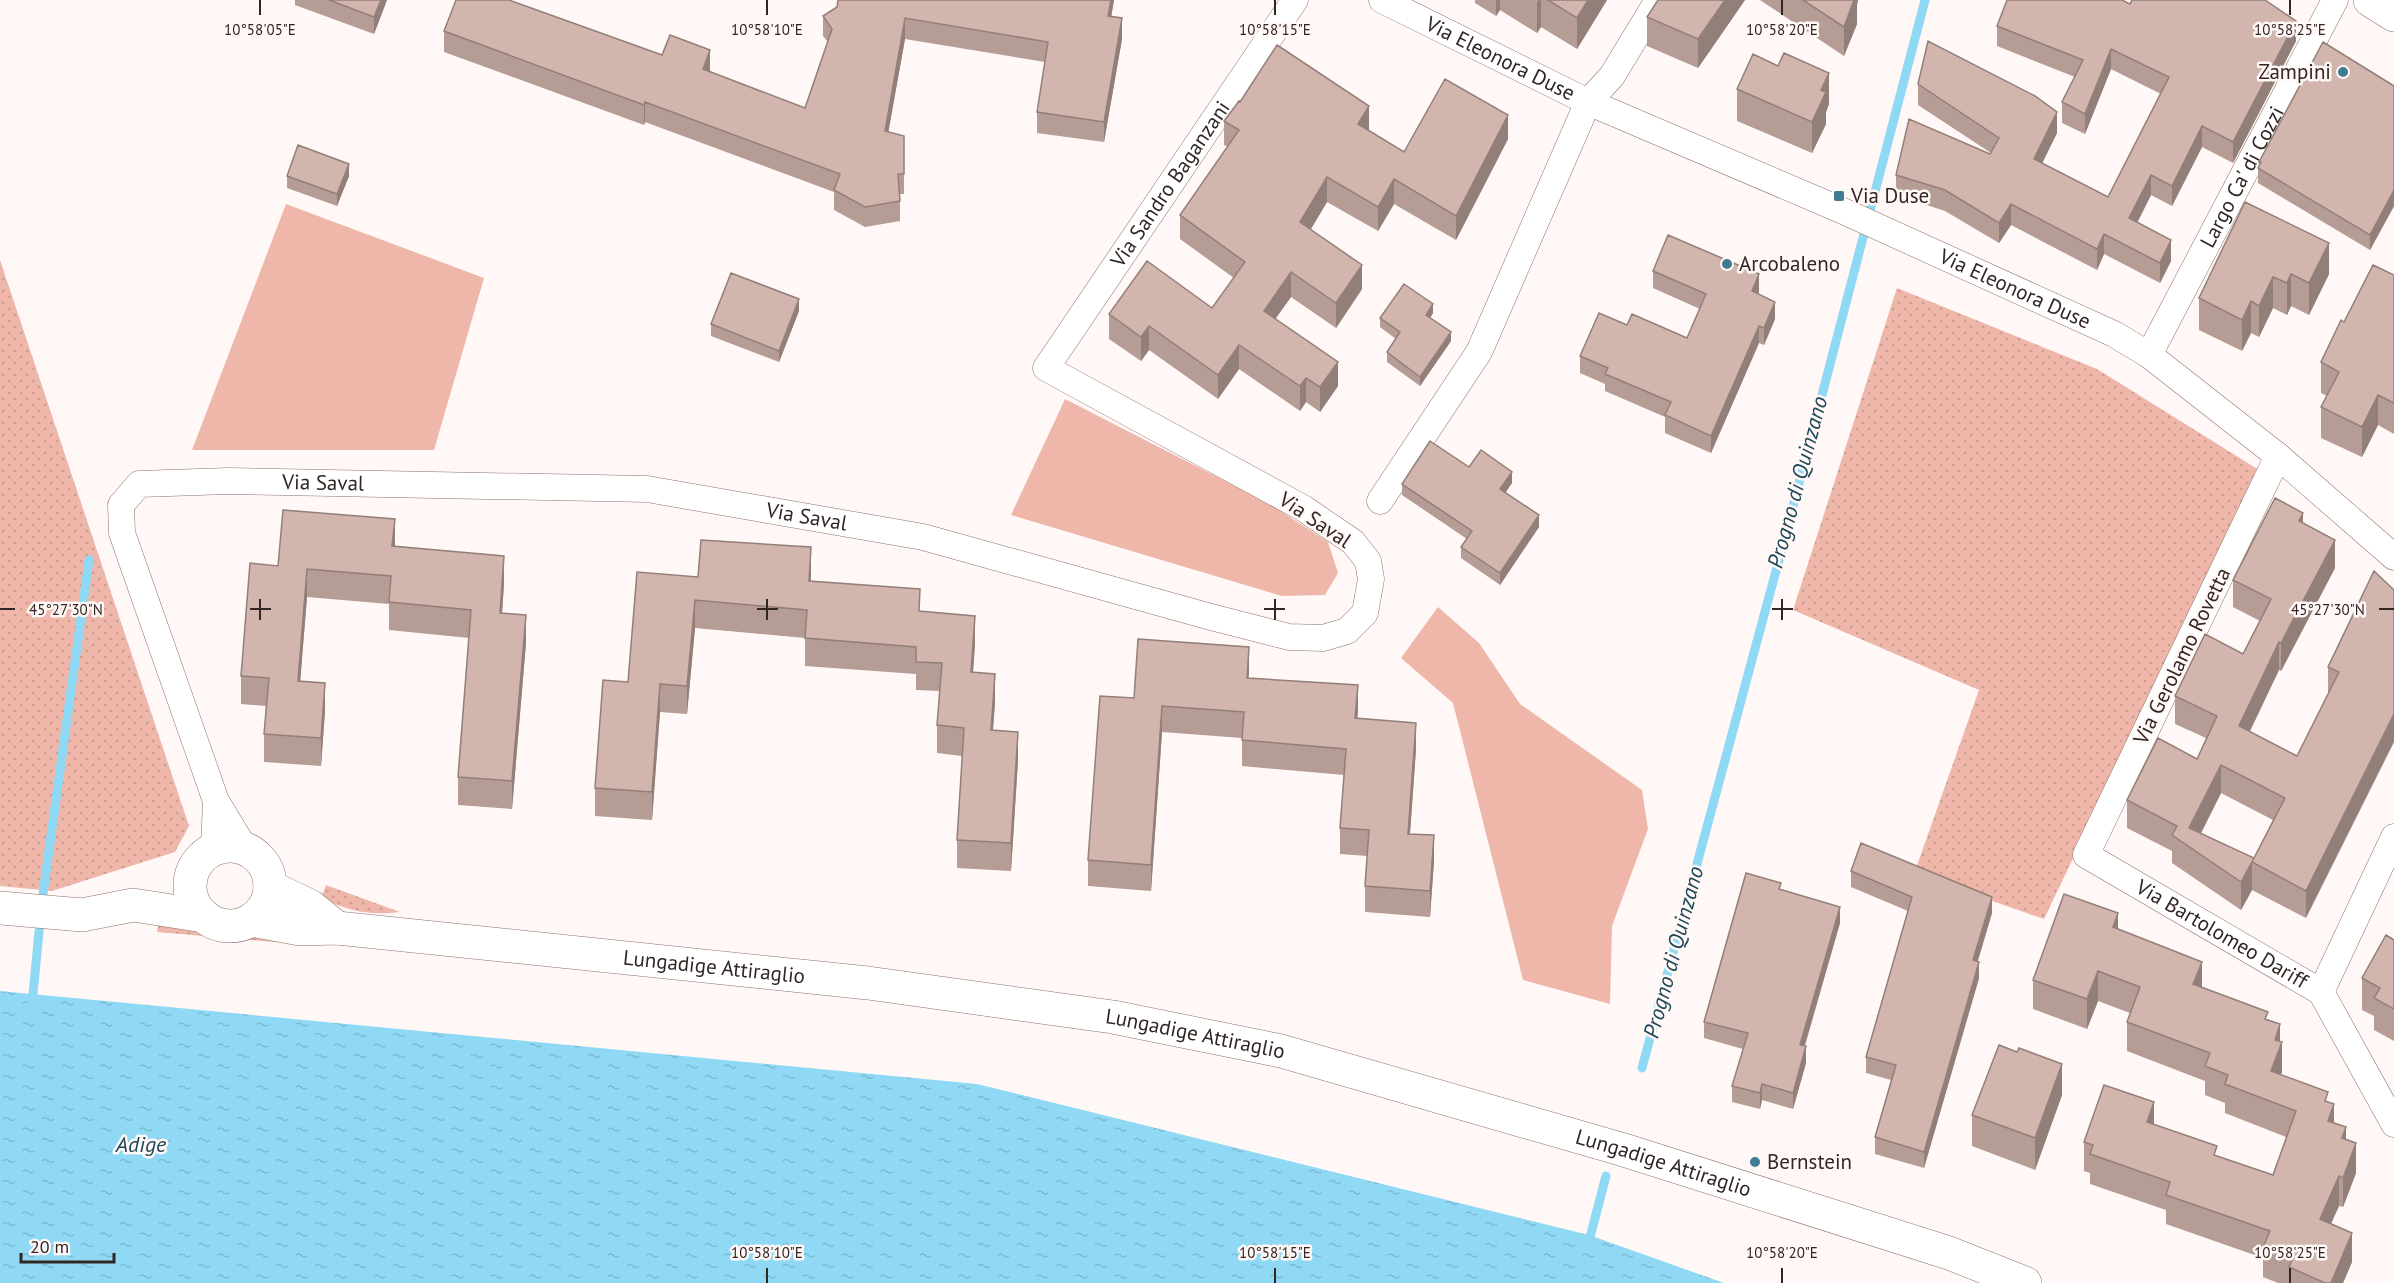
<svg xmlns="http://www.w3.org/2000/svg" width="2394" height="1283" font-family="'PT Sans',sans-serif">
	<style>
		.grass { fill: url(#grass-dots) }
		.green { fill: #efb7aa }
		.water { fill: url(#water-ripples) }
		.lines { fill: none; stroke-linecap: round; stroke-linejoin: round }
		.stream { stroke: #90d9f5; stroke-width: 9 }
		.street-casing { stroke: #8d726b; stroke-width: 27 }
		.secondary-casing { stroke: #8d726b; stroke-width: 34 }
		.street { stroke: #fff; stroke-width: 26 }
		.secondary { stroke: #fff; stroke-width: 33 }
		.wall { fill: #b59c95; fill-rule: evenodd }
		.shaded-wall { fill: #937f79 }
		.building { fill: #d2b5ad; stroke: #937f79; stroke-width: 1.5 }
		.ticks { fill: none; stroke: #312623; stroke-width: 2 }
		.poi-dot { fill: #3f7c93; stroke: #fff8f7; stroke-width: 2 }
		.labels { text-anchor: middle; stroke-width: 5; stroke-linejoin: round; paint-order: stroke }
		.street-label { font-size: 21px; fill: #312623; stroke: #fff8f7 }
		.poi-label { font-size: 21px; fill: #312623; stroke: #fff8f7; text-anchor: start }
		.water-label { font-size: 22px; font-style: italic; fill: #1d4857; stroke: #fff8f7 }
		.ticks-label { font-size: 15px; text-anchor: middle; fill: #312623; stroke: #fff8f7; stroke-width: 5; stroke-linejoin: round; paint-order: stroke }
	</style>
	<defs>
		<pattern id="grass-dots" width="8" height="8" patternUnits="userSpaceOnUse" patternTransform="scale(1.5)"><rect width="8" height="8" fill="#efb7aa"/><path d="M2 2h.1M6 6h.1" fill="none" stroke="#cd9d92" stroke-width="1.8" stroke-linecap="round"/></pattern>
		<pattern id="water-ripples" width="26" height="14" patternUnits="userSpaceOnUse" patternTransform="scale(1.5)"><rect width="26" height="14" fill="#90d9f5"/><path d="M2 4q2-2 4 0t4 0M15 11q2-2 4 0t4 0" fill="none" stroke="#7dbad2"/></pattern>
	</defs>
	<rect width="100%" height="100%" fill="#fff8f7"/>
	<!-- grass -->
	<path class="grass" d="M0,260L189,826L175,852L52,891L0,886Z
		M1897,288L2097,369L2259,470L2044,919L1914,874L1979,690L1793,610Z
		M326,885L400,912C368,916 350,911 321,898Z
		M169,924L227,935L254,931L287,936L286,943L157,932L158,926Z"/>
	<!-- green -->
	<path class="green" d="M286,204L484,278L434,450H192Z
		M1065,399L1270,504L1328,542L1338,573L1325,595L1282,596L1011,515Z
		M1438,607L1479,643L1520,704L1642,790L1648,829L1612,926L1610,1004L1523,980L1453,703L1401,658Z"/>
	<!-- water -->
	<path class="water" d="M0,991L977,1084L1589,1235L1724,1283H0Z"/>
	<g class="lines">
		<!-- stream -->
		<path class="stream" d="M32,1004L42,901L89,560
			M1642,1068L1780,556L1925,0
			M1588,1245L1606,1176"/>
		<defs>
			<g id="street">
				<path id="s1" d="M1382,0L1588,102L1841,210L2114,334L2149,355L2278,456L2394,557"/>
				<path id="s2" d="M2149,355L2335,0"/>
				<path id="s3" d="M2278,456L2086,855L2321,992L2394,1124"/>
				<path d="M1380,501L1479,352L1588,102L1612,76L1658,0"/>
				<path d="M214,849L216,801"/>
				<path id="s4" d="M245,849L216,801L122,533L121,505L139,484L228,481L647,489L923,537L1211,617L1289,637L1323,638L1347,631L1365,613L1371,579L1368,561L1353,542L1303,508L1046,368L1295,0"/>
				<path d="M2321,992L2394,837"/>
			</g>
			<g id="secondary">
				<path d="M2370,0L2394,15"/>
				<circle cx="230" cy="886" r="40"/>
				<path d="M270,887L310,906L337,928"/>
				<path d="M0,908L82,915L133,905L204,916"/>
				<path id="s5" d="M251,920L300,929L337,928L868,983L1113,1017L1281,1051L1624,1150L1949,1253L2025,1283"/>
			</g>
		</defs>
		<!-- street casing -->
		<use href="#street" class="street-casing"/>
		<!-- secondary casing -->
		<use href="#secondary" class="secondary-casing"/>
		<!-- street -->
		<use href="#street" class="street"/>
		<!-- secondary -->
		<use href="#secondary" class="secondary"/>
	</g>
	<!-- wall -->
	<path class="wall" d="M295,0H387L374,34L295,5Z
		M1114,0L1111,17L1122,39L1104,142L1037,133V112L1045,62L905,39L888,132L904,136V194H900V221L865,227L834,210V192L645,122L644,125L444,52V31L662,55L710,70L709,72L805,108L828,42L823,36V16L837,7Z
		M1475,0H1607L1577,49L1541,27L1537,33L1500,10L1496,16L1475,3Z
		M1745,0L1698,68L1647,46V17Z
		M1760,0H1858L1857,5V24L1844,56Z
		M2130,4L2296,41L2233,163L2202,147L2172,206L2151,195L2137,223L2171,261L2160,283L2104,254L2097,270L2011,225L1999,243L1945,211L1896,195V175L1990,154L1991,153L1918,105V84L2057,133L2042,163L2108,197L2161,94L2111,69L2085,134L2062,123V102L2075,77L1997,46V26Z
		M2394,86V206L2370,250L2258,183V168L2259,165V162Z
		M1737,89L1829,104L1826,112V124L1812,153L1737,121Z
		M1240,102L1369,131L1404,152L1508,139L1456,240L1394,204L1378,231L1327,202L1311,229L1362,289L1336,328L1291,297L1275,319L1338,386L1320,412L1306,402L1300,411L1239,369L1218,399L1149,350L1141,361L1109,339V314L1212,308L1234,278L1180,239V215L1228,147L1224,145V121Z
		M287,176H349L337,206L287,188Z
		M2245,202L2329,274L2309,315L2291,306L2287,315L2273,308L2259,337L2251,333L2242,351L2199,330V298Z
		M1653,271L1759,292L1758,294L1775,319L1764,345L1759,343L1711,453L1665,433V417L1605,391V384L1580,373V356L1627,325L1687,338L1700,309L1653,288Z
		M2394,275V434L2378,425L2362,457L2321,438V407L2327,396L2321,393V362L2344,322Z
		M799,311L779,362L711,336V324Z
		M1433,313L1430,318L1451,341L1420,386L1387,362V352L1396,339L1380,327V318Z
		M1469,467L1512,483L1506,492L1539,527L1500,585L1461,558V547L1467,539L1402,495V484Z
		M2303,524L2335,568L2281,671L2279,670L2250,731L2297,756L2328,694V667L2374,571L2306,918L2252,890L2241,910L2172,863V851L2127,828V800L2197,759L2206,738L2175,724V696L2243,654L2260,621L2233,607V580ZM2221,793L2273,820L2254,858L2201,833Z
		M395,546L504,584L502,613L526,643L512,809L458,805V777L469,638L389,630V604L307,597L300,681L325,711L321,766L264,762V734L266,706L241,704V676L278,566Z
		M811,575V581L920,611L975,644L973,672L995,702L993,730L1018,760L1011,871L957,868V840L962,756L937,753V725L940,691L916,690V674L805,666V638L695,628L687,714L660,712L652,820L595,816V788L628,682L698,577Z
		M1249,678L1358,711L1357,718L1416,749L1410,834L1434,861L1430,917L1365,912V886L1367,856L1340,854V828L1344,775L1242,766V738L1162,732L1151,891L1088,886V860L1134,698Z
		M1851,871L1992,913L1978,961L1979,978L1924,1168L1875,1154V1137L1891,1080L1866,1073V1057L1908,911L1851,887Z
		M1781,890L1840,923L1805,1046L1806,1063L1793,1109L1762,1100L1760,1109L1732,1102V1086L1743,1049L1704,1038V1022Z
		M2118,929L2202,987L2268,1020L2280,1042L2282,1072L2280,1075L2328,1102L2334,1123L2346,1140L2356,1173L2343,1207L2339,1206L2331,1223L2352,1262L2343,1283H2278L2263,1277V1258L2166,1224V1210L2090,1184V1173L2084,1171V1142L2154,1125L2217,1156L2273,1175L2286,1137L2225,1113V1103L2205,1095V1081L2127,1051V1022L2130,1013L2098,1001L2087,1029L2033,1009V980Z
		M2394,940V1041L2374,1030V1016L2362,1010V978Z
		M2062,1095L2035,1170L1972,1146V1115Z"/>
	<!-- shaded-wall -->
	<path class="shaded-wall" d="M381,0H387L374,34V17Z
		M1111,0H1114L1108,36V16Z
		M1496,0H1500V10L1496,16Z
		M1539,0H1541V27L1537,33V2Z
		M1588,0H1607L1577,49V18Z
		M1725,0H1745L1698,68V39Z
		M1850,0H1858L1857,5V24L1844,56V27Z
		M905,18V39L885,151V131Z
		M1122,18V39L1104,142V122Z
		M2296,21V41L2233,163V142Z
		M2111,49V69L2085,134V114Z
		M710,50V70L703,89V69Z
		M1829,73V104L1826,112V124L1812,153V122L1821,90Z
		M645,102V122L644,125V105Z
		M1369,106V130L1358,149V124Z
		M2057,112V133L2034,180V159Z
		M1508,115V139L1456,240V216Z
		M2202,126V147L2172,206V186Z
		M349,164V176L337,206V194Z
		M2151,175V195L2129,239V218Z
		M1327,177V202L1300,247V222Z
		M1394,179V204L1378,231V207Z
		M2394,190V206L2370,250V235Z
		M2011,204V225L1999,243V223Z
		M2104,234V254L2097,270V249Z
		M2171,240V261L2160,283V263Z
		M2329,243V274L2309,315V283Z
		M1362,265V289L1336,328V303Z
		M1291,272V297L1264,335V311Z
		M1759,274V292L1752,309V291Z
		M2291,274V306L2287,315V283Z
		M2273,277V308L2259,337V306Z
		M799,299V311L779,362V351Z
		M2251,301V333L2242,351V320Z
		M1775,302V319L1764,345V328Z
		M1433,304V313L1426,325V315Z
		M1149,326V350L1141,361V337Z
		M1759,326V343L1711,453V436Z
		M1451,332V341L1420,386V377Z
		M1239,345V369L1218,399V375Z
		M1338,362V386L1320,412V387Z
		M1306,378V402L1300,411V386Z
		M2378,395V425L2362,457V427Z
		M1512,472V483L1500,500V489Z
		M2303,513V541L2299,521Z
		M1539,515V527L1500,585V573Z
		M395,519V547L392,546Z
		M2335,540V568L2281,671V643Z
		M811,547V575L809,609V581Z
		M504,556V584L500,641V613Z
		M307,569V597L298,709V681Z
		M695,600V628L687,714V686Z
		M526,615V643L512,809V781Z
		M975,616V644L971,700V672Z
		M2279,642V670L2239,754V726Z
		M1249,647V673L1247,704V678Z
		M995,674V702L991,758V730Z
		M325,683V711L321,766V738Z
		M660,684V712L652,820V792Z
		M1358,685V711L1355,744V718Z
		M1162,706V732L1151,891V865Z
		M2394,714V742L2306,918V891Z
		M1416,723V749L1408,860V834Z
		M1018,732V760L1011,871V843Z
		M2221,765V793L2193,849L2189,828Z
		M1434,835V861L1430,917V891Z
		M2252,862V890L2241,910V882Z
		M1992,897V913L1973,976V960Z
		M1840,907V923L1800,1061V1045Z
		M2118,913V942L2113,927Z
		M1979,962V978L1924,1168V1152Z
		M2202,962V991L2193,984Z
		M2098,971V1001L2087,1029V999Z
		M2280,1024V1046L2282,1042V1072L2271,1100V1071L2275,1040Z
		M1806,1046V1063L1793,1109V1093Z
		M2062,1064V1095L2035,1170V1138Z
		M1762,1084V1100L1760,1109V1093Z
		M2154,1102V1132L2147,1122Z
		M2334,1104V1133L2328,1121Z
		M2346,1127V1157L2342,1138Z
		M2356,1143V1173L2343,1207V1178Z
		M2339,1176V1206L2320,1248V1219Z
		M2352,1233V1262L2343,1283H2331Z"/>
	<!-- building -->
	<path class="building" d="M329,0H381L374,17Z
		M456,0H509L662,55L670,35L710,50L703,69L805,108L832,29L823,16L837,7L838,0H1111L1108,16L1122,18L1104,122L1037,112L1048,42L905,18L885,131L904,136V174H898L900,201L865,207L834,190L840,174L645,102L644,105L444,31Z
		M1548,0H1588L1577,18Z
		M1658,0H1725L1698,39L1647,17Z
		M1803,0H1854L1844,27Z
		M2007,0H2122L2130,4L2132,0H2265L2296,21L2233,142L2202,126L2172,186L2151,175L2129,218L2171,240L2160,263L2104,234L2097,249L2011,204L1999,223L1945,190L1896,175L1909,119L1990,154L1999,138L1918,84L1928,41L2035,96L2057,112L2034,159L2108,197L2169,77L2111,49L2085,114L2062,102L2083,60L1997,26Z
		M2323,42L2394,86V190L2370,235L2258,168L2261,162H2259Z
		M1277,45L1369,106L1358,124L1404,152L1445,79L1508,115L1456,216L1394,179L1378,207L1327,177L1300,222L1362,265L1336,303L1291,272L1264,311L1338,362L1320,387L1306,378L1300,386L1239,345L1218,375L1149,326L1141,337L1109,314L1147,261L1212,308L1245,262L1180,215L1239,130L1224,121L1239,101L1240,102Z
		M1784,53L1829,73L1821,90L1826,92L1812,122L1737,89L1753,54L1778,66Z
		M298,145L349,164L337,194L287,176Z
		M2245,202L2329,243L2309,283L2291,274L2287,283L2273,277L2259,306L2251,301L2242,320L2199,298Z
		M1668,235L1759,274L1752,291L1775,302L1764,328L1759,326L1711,436L1665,415L1671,402L1605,374L1608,368L1580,356L1599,313L1627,325L1632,314L1687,338L1706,294L1653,271Z
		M2373,265L2394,275V403L2378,395L2362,427L2321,407L2339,372L2321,362L2341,320L2344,322Z
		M731,273L799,299L779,351L711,324Z
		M1404,284L1433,304L1426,315L1451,332L1420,377L1387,352L1400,332L1380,318Z
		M1430,441L1469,467L1481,450L1512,472L1500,489L1539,515L1500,573L1461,547L1472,531L1402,484Z
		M2275,498L2303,513L2299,521L2335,540L2281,643L2279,642L2239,726L2297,756L2339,672L2328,667L2374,571L2394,590V714L2306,891L2252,862L2285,798L2221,765L2189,828L2254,858L2241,882L2172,835L2177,826L2127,800L2158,738L2197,759L2217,716L2175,696L2205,634L2243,654L2271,599L2233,580Z
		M283,510L395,519L392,546L504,556L500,613L526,615L512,781L458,777L471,610L389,602L391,576L307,569L298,681L325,683L321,738L264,734L269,678L241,676L250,563L278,566Z
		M701,540L811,547L809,581L920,589L919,611L975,616L971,672L995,674L991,730L1018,732L1011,843L957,840L964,728L937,725L942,663L916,662V647L805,638L807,610L695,600L687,686L660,684L652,792L595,788L603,680L628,682L637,572L698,577Z
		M1138,639L1249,647L1247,678L1358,685L1355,718L1416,723L1408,834L1434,835L1430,891L1365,886L1369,830L1340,828L1346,749L1242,740L1244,712L1162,706L1151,865L1088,860L1100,696L1134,698Z
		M1861,843L1992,897L1973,960L1979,962L1924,1152L1875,1137L1896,1065L1866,1057L1912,897L1851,871Z
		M1746,873L1781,883L1779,889L1840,907L1800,1045L1806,1046L1793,1093L1762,1084L1760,1093L1732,1086L1748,1033L1704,1022Z
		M2064,894L2118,913L2113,927L2202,962L2193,984L2268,1012L2265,1019L2280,1024L2275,1040L2282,1042L2271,1071L2328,1092L2325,1101L2334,1104L2328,1121L2346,1127L2342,1138L2356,1143L2343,1178L2339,1176L2320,1219L2352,1233L2331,1283H2325L2289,1267L2292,1260L2263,1247L2270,1231L2166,1195L2170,1182L2090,1154L2093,1145L2084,1142L2104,1085L2154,1102L2147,1122L2217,1146L2214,1155L2273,1175L2296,1111L2225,1084L2228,1075L2205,1066L2210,1053L2127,1022L2140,987L2098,971L2087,999L2033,980Z
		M2386,935L2394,940V1009L2374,998L2380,988L2362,978Z
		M1999,1045L2017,1052L2019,1048L2062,1064L2035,1138L1972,1115Z"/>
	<!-- ticks -->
	<path class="ticks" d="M260,0V15M767,0V15M1275,0V15M1782,0V15M2290,0V15M260,599V620M767,599V620M1275,599V620M1782,599V620M0,609H15M250,609H271M757,609H778M1264,609H1285M1772,609H1793M2379,609H2394M767,1268V1283M1275,1268V1283M1782,1268V1283M2290,1268V1283"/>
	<!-- markers -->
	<g class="poi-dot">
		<circle cx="2343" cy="72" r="6"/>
		<rect x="1833" y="190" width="12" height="12" rx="3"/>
		<circle cx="1727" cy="264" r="6"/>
		<circle cx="1755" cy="1162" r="6"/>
	</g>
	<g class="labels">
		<!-- street labels -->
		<g class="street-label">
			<text dy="7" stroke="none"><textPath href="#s1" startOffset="132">Via Eleonora Duse</textPath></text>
			<text dy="7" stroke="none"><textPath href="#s2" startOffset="201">Largo Ca' di Cozzi</textPath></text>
			<text dy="7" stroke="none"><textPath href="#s4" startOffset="2300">Via Sandro Baganzani</textPath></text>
			<text dy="7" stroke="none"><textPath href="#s1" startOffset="696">Via Eleonora Duse</textPath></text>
			<text dy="7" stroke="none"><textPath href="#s4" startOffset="580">Via Saval</textPath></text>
			<text dy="7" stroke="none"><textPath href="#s4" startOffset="1066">Via Saval</textPath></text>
			<text transform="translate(1315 520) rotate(34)" y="7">Via Saval</text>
			<text transform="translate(2182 656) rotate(-64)" y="7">Via Gerolamo Rovetta</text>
			<text dy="7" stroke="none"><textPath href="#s3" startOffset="600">Via Bartolomeo Dariff</textPath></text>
			<text dy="7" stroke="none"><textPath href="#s5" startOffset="466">Lungadige Attiraglio</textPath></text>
			<text dy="7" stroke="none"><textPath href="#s5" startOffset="952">Lungadige Attiraglio</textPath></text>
			<text dy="7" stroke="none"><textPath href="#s5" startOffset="1438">Lungadige Attiraglio</textPath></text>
		</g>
		<!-- poi labels -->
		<g class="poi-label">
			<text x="2331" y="79" text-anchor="end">Zampini</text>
			<text x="1851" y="203">Via Duse</text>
			<text x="1739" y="271">Arcobaleno</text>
			<text x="1767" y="1169">Bernstein</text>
		</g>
		<!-- water labels -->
		<g class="water-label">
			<text transform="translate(1797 482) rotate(-75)" y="8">Progno di Quinzano</text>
			<text transform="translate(1673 952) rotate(-75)" y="8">Progno di Quinzano</text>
			<text x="141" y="1152">Adige</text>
		</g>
	</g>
	<g class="ticks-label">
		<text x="260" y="35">10°58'05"E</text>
		<text x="767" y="35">10°58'10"E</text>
		<text x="1275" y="35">10°58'15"E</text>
		<text x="1782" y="35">10°58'20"E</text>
		<text x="2290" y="35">10°58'25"E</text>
		<text x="66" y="615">45°27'30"N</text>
		<text x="2328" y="615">45°27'30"N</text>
		<text x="767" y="1258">10°58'10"E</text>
		<text x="1275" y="1258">10°58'15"E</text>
		<text x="1782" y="1258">10°58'20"E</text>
		<text x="2290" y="1258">10°58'25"E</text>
	</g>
	<!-- scale -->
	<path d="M21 1253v9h93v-9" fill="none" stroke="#312623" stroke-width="3"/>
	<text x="30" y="1253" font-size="18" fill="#312623" stroke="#fff8f7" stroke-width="4.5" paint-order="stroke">20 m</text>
</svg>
